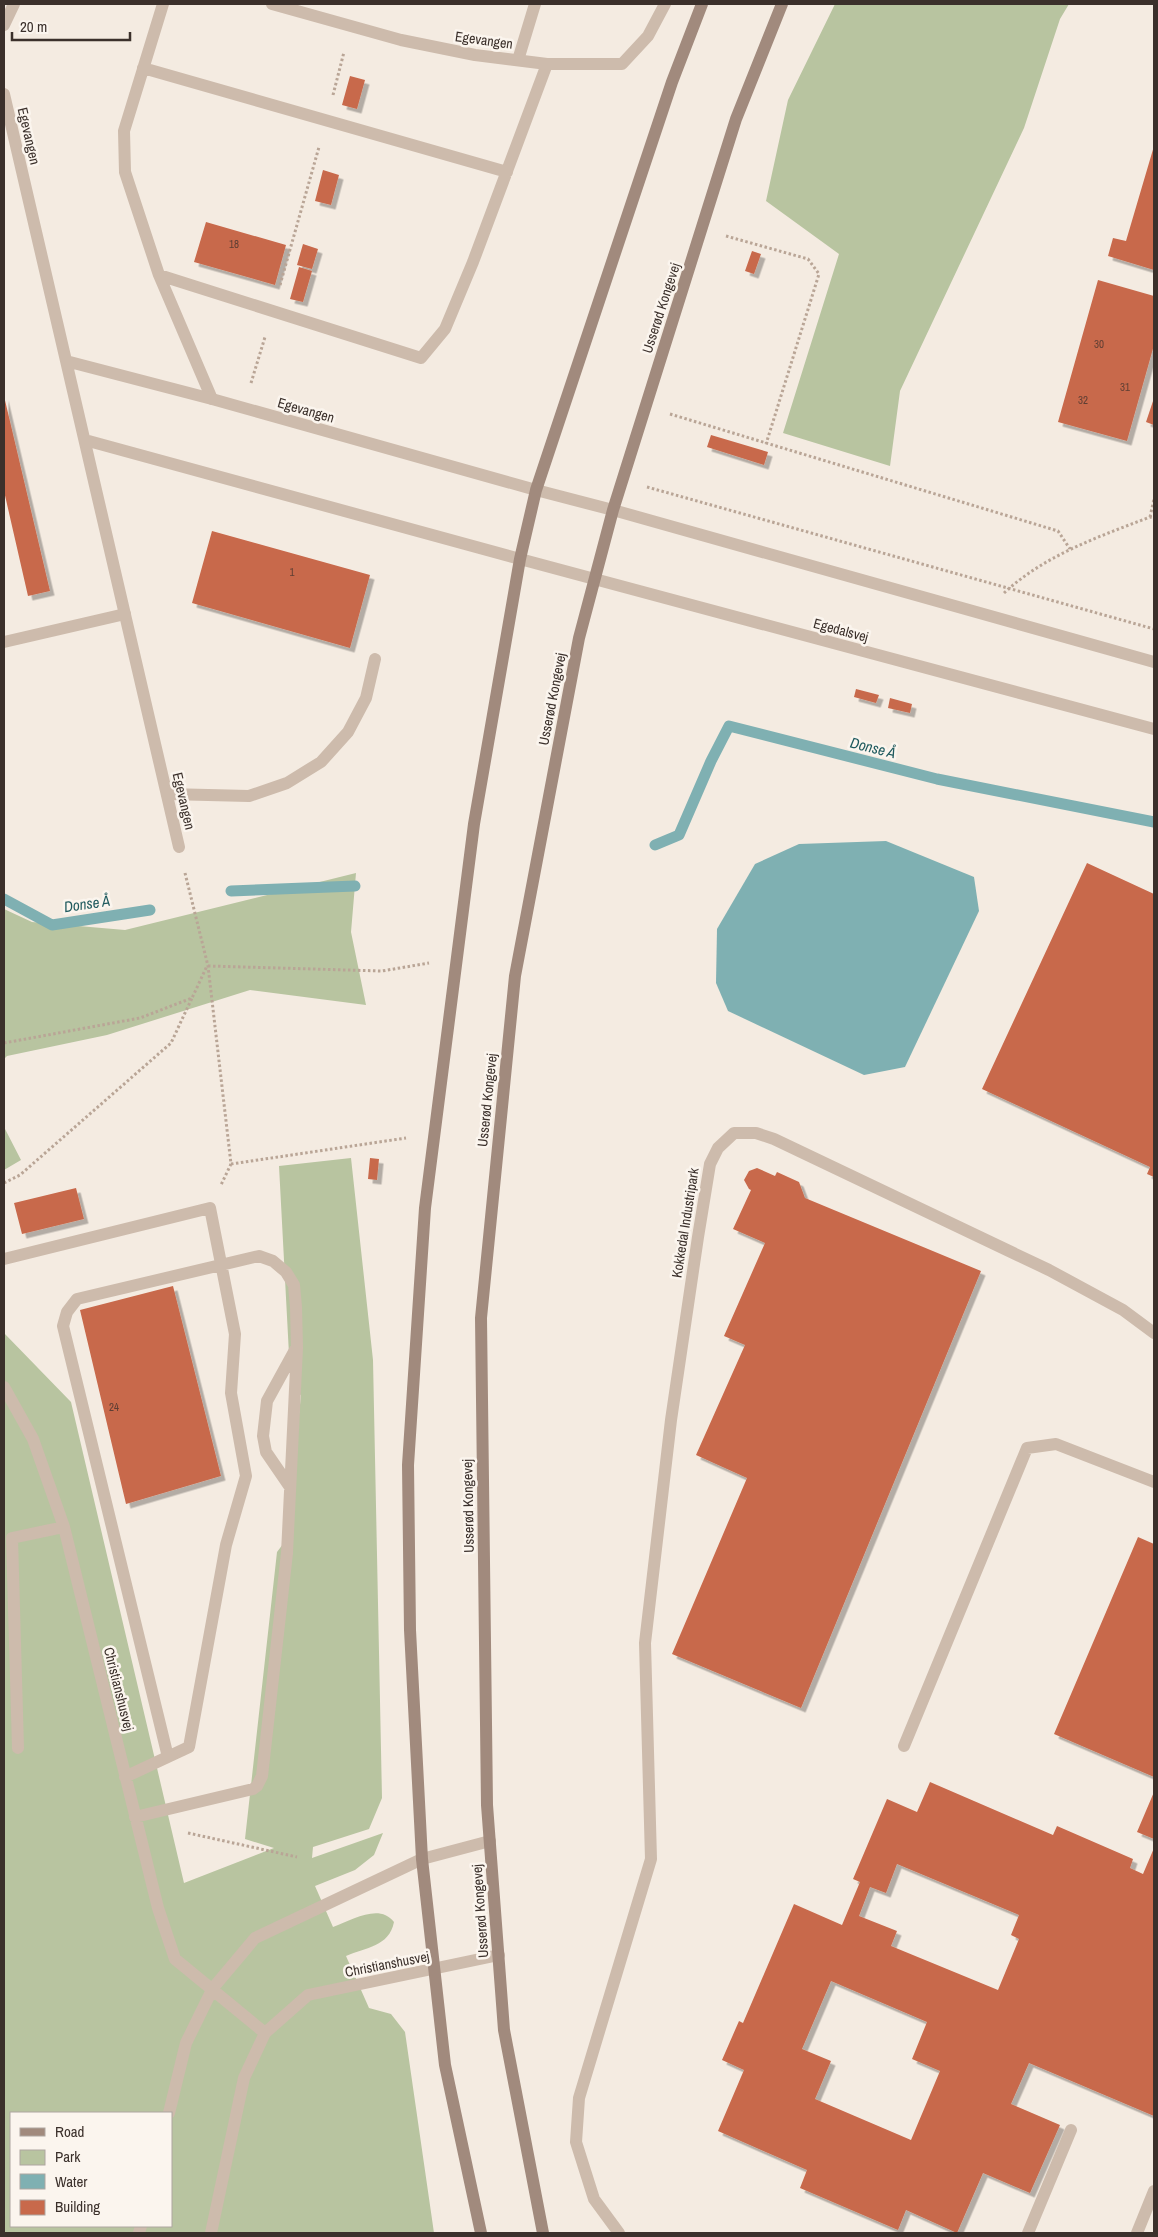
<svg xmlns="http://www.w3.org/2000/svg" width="1158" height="2237" font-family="'Archivo Narrow',sans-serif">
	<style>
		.green { fill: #b8c4a0; fill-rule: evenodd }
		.water { fill: #7fb0b2 }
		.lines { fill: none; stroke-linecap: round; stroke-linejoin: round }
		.stream { stroke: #7fb0b2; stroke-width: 11 }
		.building { fill: #c8694b; fill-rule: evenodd; filter: url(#shadow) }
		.path { stroke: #b9a596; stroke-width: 3; stroke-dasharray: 2.5 2.5; stroke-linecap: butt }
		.service { stroke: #cdbbac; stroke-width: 12 }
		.minor { stroke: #cdbbac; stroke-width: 12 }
		.tertiary { stroke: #cdbbac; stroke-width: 12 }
		.secondary { stroke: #a18a7d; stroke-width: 12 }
		.labels { text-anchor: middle; stroke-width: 5; stroke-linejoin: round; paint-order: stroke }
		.number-label { font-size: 11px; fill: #5e3e33 }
		.street-label { font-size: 14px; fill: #3b302b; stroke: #fbf5ee }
		.water-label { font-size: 15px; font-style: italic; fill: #1f5a5e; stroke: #fbf5ee }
	</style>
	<defs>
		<filter id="shadow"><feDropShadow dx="4.5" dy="4.5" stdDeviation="0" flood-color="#0004"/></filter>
	</defs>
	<rect width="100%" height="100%" fill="#f4ebe1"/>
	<!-- green -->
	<path class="green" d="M835,4H1069L1060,19L1024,128L900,391L890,466L783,433L839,254L766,201L788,100Z
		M356,873L351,932L366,1005L250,990L107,1035L7,1056L4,1059V909L32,922L125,930Z
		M4,1127L21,1160L4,1170Z
		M351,1158L373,1360L382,1798L369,1829L313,1847L312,1858L383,1833L374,1855L355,1870L315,1886L333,1927C353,1920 379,1903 394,1922C389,1947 366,1947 346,1956L369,2008L391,2014L405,2032L434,2233H4V1333L71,1402L184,1883L274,1848L245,1839L277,1552L286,1540L301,1395L291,1392L279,1166ZM11,2113H171V2226H11Z"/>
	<!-- water -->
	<path class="water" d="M886,841L974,877L979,911L905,1067L864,1075L728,1011L716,983L717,929L755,864L799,844Z"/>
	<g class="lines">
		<!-- stream -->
		<path class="stream" d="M655,845L679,835L711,761L729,726L937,779L1154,822
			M231,891L355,886
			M4,899L52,925L150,910"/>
	</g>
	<!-- building -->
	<path class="building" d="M350,76L365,80L357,109L342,105Z
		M1154,146V270L1108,256L1113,238L1126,241Z
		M323,170L339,175L331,205L315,201Z
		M206,222L286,245L275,285L194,262Z
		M303,244L318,249L312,269L297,265Z
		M752,251L761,254L754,274L745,271Z
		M299,267L312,271L303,302L290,299Z
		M1098,280L1154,296V345L1127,441L1058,422Z
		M4,396L50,591L28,596L4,491Z
		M1154,398V425L1146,422Z
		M711,435L768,452L764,465L707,447Z
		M212,531L370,575L350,648L192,603Z
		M856,689L879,695L876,703L854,697Z
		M890,698L912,704L910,713L888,708Z
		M1087,863L1154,894V1177L1147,1174L1150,1167L982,1089Z
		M370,1158L379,1159L377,1180L368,1179Z
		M757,1168L775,1176L777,1172L799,1182L805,1198L981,1271L801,1708L672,1654L747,1478L696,1455L745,1345L724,1336L765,1243L733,1229L751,1190L749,1189L744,1180L749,1171Z
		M76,1188L84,1219L22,1234L14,1203Z
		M173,1286L221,1476L126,1504L80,1310Z
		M1138,1537L1154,1544V1777L1054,1734Z
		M930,1782L1053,1835L1057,1826L1133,1859L1130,1868L1143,1874L1154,1848V2116L1029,2063L1011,2104L1060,2125L1030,2193L983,2173L957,2233L906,2210L898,2230L800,2188L807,2170L718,2131L744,2070L722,2060L739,2021L743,2023L794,1904L842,1925L860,1882L853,1879L887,1799L917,1812ZM897,1864L1019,1915L1011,1935L1019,1939L998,1990L891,1946L897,1931L859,1916L870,1887L886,1893ZM831,1981L927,2022L912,2059L940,2071L911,2140L815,2099L831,2061L802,2049Z
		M1154,1792V1839L1137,1832Z"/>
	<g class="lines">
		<!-- path -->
		<path class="path" d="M333,95L344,52
			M726,236L808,259L819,274L766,444
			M280,285L319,147
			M251,383L265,337
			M670,414L1058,531L1070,549
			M647,487L1154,629
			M1150,517L1154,499
			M1004,593C1045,555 1098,537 1150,517L1154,518
			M185,873L208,966L231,1164L221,1185
			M208,966L382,971L429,963
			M4,1043L140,1018L192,998L207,966
			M231,1164L406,1138
			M4,1183L20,1175L171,1043L192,998
			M188,1833L297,1857"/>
		<!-- service -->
		<path class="service" d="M163,4L124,131L125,172L159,275L212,399
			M4,25L14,4
			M518,60L535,4
			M143,68L507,172
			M159,275L421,358L445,329L473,262L547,64
			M4,642L125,614
			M167,794L249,796L287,783L321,762L348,732L366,698L375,659
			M4,1259L210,1208L235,1334L231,1393L246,1476L226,1545L189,1747L125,1777
			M4,1387L33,1439L64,1527L158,1908L175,1959L265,2033
			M290,1487L266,1452L263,1436L267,1401L295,1350
			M904,1746L1027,1448L1056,1444L1154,1482
			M18,1748L12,1538L64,1527
			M135,1817L253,1789L257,1786L262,1776L287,1553L297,1348L296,1307L294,1285L286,1272L273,1261L259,1256L77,1299L67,1312L63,1326L168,1757
			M169,2113L186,2043L213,1988L255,1938L422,1859L490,1841
			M139,2233L141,2226
			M211,2233L244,2078L265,2033L308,1995L499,1955
			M619,2233L594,2199L576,2142L579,2098L651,1859L645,1643L671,1420L698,1237L710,1164L718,1148L734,1133H756L774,1139L1049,1270L1123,1310L1154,1333
			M1028,2233L1071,2130
			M1137,2233L1154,2191"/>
		<!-- minor -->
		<path class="minor" d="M272,4L401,40L475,55L547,64H622L648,36L665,4
			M4,94L179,847
			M66,361L212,399L536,490
			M85,440L520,559"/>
		<!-- tertiary -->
		<path class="tertiary" d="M536,490L613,510L1154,662
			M520,559L1154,729"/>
		<!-- secondary -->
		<path class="secondary" d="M481,2233L445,2065L422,1859L410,1630L408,1465L425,1208L474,824L520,559L536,490L672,82L702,4
			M543,2233L504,2030L487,1805L481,1318L515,976L579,638L613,510L736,119L782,4"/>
	</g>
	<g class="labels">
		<!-- number labels -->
		<g class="number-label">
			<text x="234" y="248">18</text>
			<text x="1099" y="348">30</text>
			<text x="1125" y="391">31</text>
			<text x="1083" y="404">32</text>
			<text x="292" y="576">1</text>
			<text x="114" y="1411">24</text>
		</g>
		<!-- street labels -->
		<g class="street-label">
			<text transform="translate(484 40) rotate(8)" y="5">Egevangen</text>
			<text transform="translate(29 136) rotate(77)" y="5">Egevangen</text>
			<text transform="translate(661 308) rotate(-72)" y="5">Usserød Kongevej</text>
			<text transform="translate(306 410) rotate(16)" y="5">Egevangen</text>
			<text transform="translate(841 630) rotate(15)" y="5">Egedalsvej</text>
			<text transform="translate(552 699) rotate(-79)" y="5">Usserød Kongevej</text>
			<text transform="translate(184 801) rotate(77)" y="5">Egevangen</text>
			<text transform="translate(487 1100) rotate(-84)" y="5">Usserød Kongevej</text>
			<text transform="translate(685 1223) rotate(-81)" y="5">Kokkedal Industripark</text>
			<text transform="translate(468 1506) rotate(-91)" y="5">Usserød Kongevej</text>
			<text transform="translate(119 1689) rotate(76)" y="5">Christianshusvej</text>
			<text transform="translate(480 1911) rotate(-94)" y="5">Usserød Kongevej</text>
			<text transform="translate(387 1964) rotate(-11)" y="5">Christianshusvej</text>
		</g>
		<!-- water labels -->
		<g class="water-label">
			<text transform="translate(873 748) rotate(14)" y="5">Donse Å</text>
			<text transform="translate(87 904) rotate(-8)" y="5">Donse Å</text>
		</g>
	</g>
	<!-- border -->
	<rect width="1158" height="2237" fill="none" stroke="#3b302b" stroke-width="10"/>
	<!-- legend -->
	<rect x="10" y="2112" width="162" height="115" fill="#fbf5ee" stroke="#aea6a0"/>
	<rect x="20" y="2128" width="25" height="8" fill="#a18a7d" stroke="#aea6a0"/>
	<text x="55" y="2137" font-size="15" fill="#3b302b">Road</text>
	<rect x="20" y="2150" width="25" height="15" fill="#b8c4a0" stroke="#aea6a0"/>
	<text x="55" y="2162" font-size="15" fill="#3b302b">Park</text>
	<rect x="20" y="2174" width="25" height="15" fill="#7fb0b2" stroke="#aea6a0"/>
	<text x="55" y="2187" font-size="15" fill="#3b302b">Water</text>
	<rect x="20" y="2200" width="25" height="15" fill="#c8694b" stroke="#aea6a0"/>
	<text x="55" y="2212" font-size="15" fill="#3b302b">Building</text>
	<!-- scale -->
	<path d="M12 32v8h118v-8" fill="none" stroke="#3b302b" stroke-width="2.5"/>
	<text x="20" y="32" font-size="15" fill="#3b302b" stroke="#fbf5ee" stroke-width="4" paint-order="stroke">20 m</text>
</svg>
